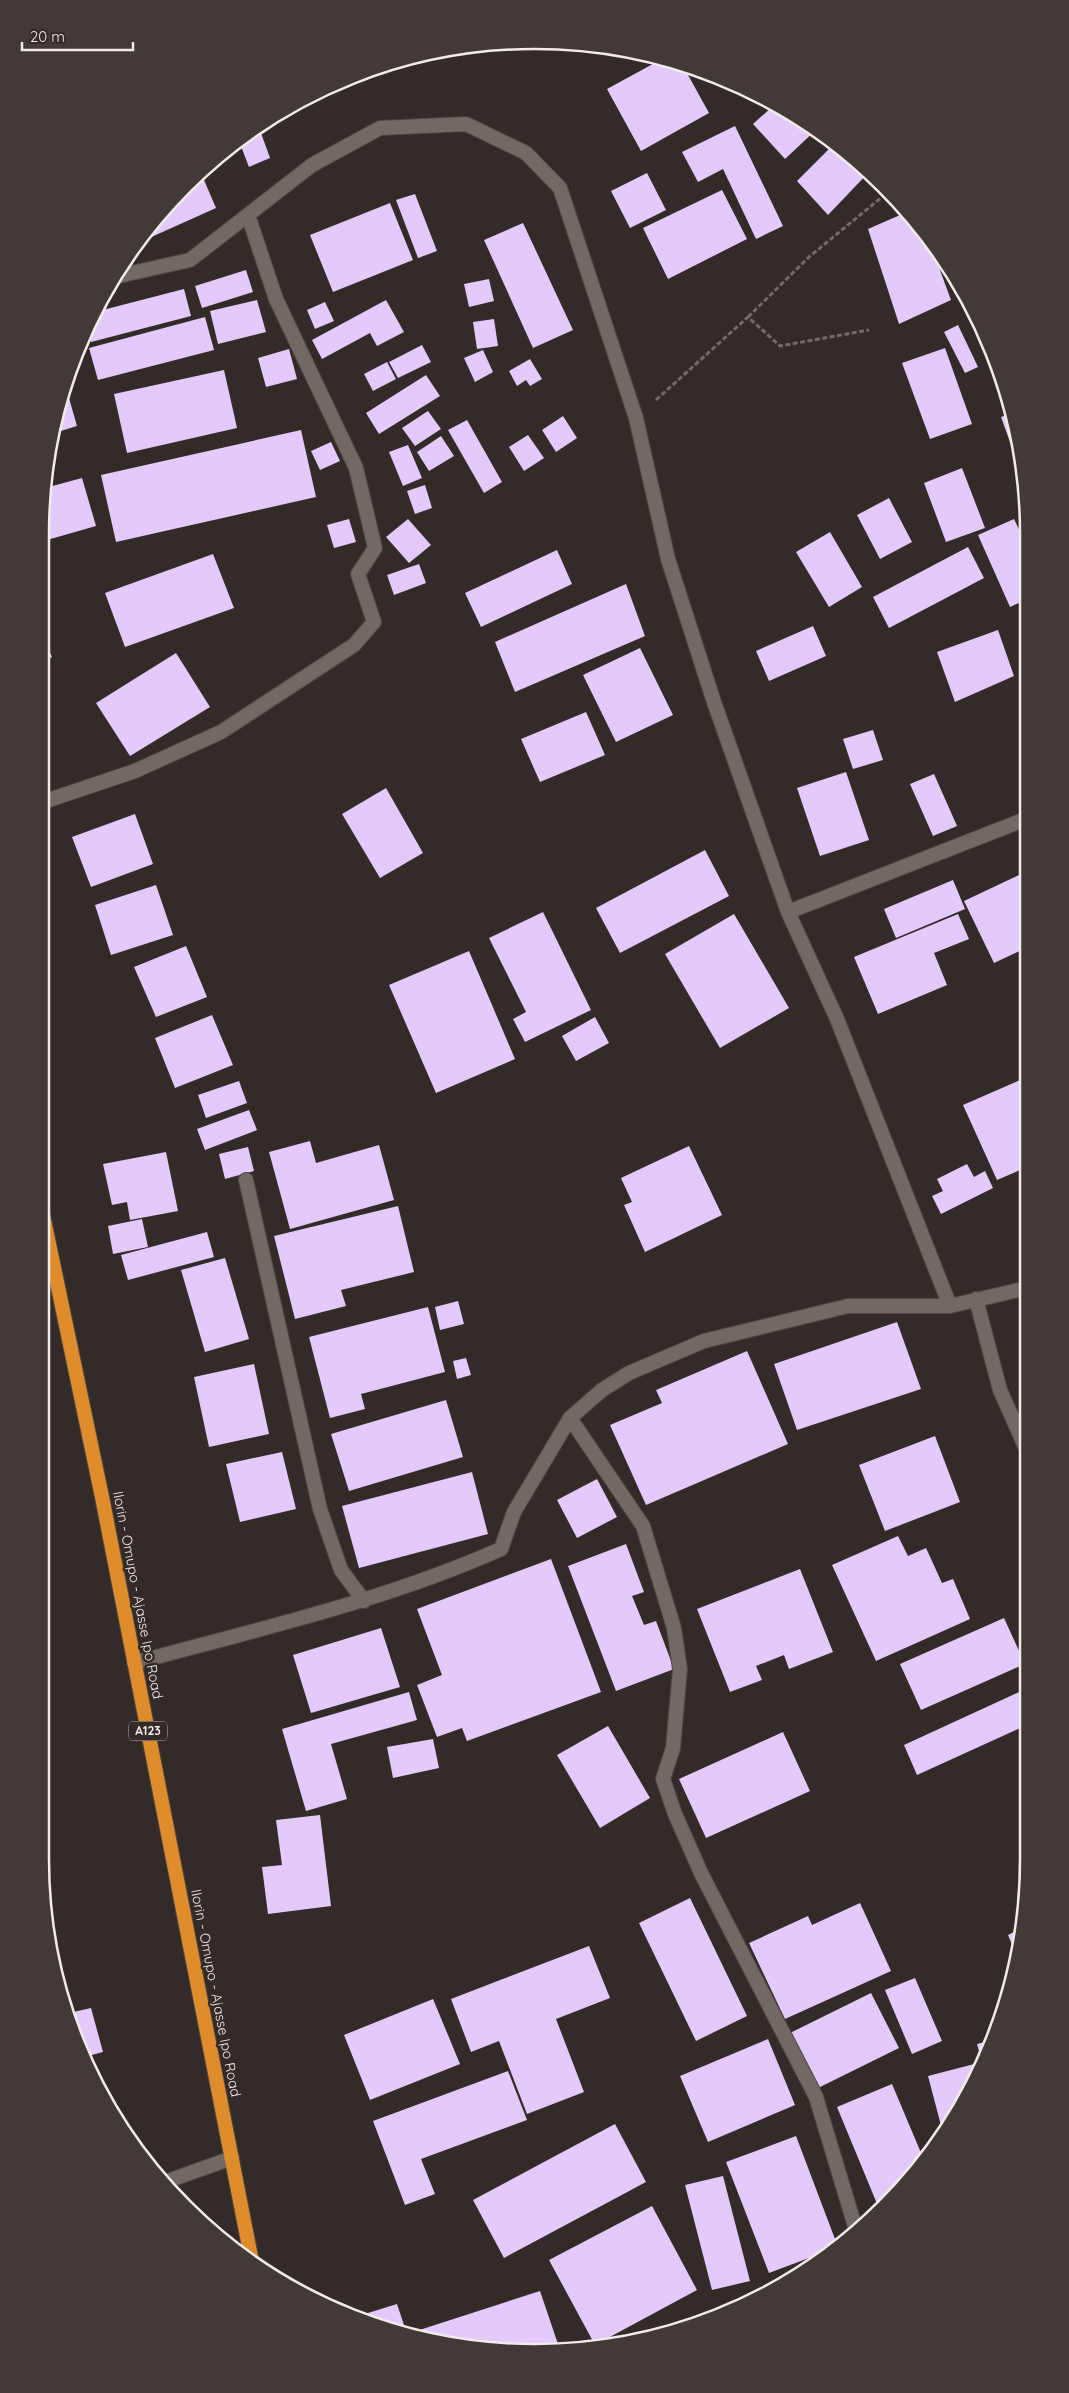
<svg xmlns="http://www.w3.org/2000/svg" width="1069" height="2393" font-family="Quicksand,sans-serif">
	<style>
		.building { fill: #e4cafc }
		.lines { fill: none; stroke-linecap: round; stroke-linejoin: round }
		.minor-casing { stroke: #4e4844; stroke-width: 16 }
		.trunk-casing { stroke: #4e4844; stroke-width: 16 }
		.path { stroke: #726b68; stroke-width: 3; stroke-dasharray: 5 2.5; stroke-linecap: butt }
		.minor { stroke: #726964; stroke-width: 14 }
		.trunk { stroke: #df8c2c; stroke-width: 14 }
		.labels { text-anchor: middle; stroke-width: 5; stroke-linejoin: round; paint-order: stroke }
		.shield { fill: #332b27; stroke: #b8b2af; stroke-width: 1 }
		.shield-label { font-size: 12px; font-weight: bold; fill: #f1ece9 }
		.street-label { font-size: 14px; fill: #f1ece9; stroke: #332b27 }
		.rim { fill: none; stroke: #f1ece9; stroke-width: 2.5 }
	</style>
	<rect width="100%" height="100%" fill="#332b27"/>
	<!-- building -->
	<path class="building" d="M662,59L682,64L709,113L641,151L607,89Z
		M773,106L817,129L785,159L753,124Z
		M735,126L783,226L756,239L723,169L698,182L682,152Z
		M261,133L270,158L249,167L239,141Z
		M835,143L869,172L828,215L797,181Z
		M201,173L216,208L138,243L163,208Z
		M647,173L666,210L630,228L611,191Z
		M722,190L747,239L668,279L643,228Z
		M415,194L437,251L418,258L396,200Z
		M390,203L413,260L333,292L310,235Z
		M907,212L926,232L951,300L899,324L868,229Z
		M523,223L573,330L533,348L484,240Z
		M246,270L253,292L202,308L195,286Z
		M489,279L494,301L469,307L464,284Z
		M184,289L191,316L91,342L87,329L95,312Z
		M257,300L266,332L218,344L210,311Z
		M386,300L404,332L377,346L370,333L322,359L312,340Z
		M325,302L334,321L315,329L307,310Z
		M205,317L214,350L98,380L89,348Z
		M494,319L498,346L477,349L473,322Z
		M958,325L978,367L965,373L944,332Z
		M422,345L431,362L398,378L389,362Z
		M945,348L972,424L930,439L902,363Z
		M289,349L297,379L266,387L258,358Z
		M483,350L493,372L475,382L464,358Z
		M530,359L542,379L530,386L526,380L517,386L509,371Z
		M387,362L396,379L373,391L364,374Z
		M224,370L237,428L127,453L114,394Z
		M68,371L72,385L63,387L66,375Z
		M426,375L440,396L379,434L366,413Z
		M69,398L77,426L51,434L60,401Z
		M428,411L441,429L415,446L402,428Z
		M1010,414L1025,470V478H1023L1001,417Z
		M563,416L577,438L556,452L542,430Z
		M467,420L502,482L484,493L448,430Z
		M301,430L316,497L116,542L101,475Z
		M528,435L544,458L524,471L509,447Z
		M441,436L454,456L429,471L417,452Z
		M331,442L340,461L320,470L311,451Z
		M408,445L422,478L403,486L389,452Z
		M962,468L985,528L946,542L924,483Z
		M82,478L96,526L40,542L45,488Z
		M425,485L432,508L415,514L407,491Z
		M889,498L912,542L880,559L857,515Z
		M349,519L356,542L334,548L327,525Z
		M408,519L431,545L409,563L386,537Z
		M1014,519L1025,542V600L1010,607L978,535Z
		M830,532L862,587L829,607L796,552Z
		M968,547L984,578L889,628L873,597Z
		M557,550L572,584L481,627L465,593Z
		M213,554L234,608L125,647L105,593Z
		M419,564L426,583L394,595L387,575Z
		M626,584L645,636L515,692L495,642Z
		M813,626L826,656L769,681L756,651Z
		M998,630L1014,676L955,702L937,652Z
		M40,632L52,657L40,663Z
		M640,648L673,715L616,742L583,675Z
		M176,653L210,707L130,756L96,703Z
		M586,712L605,755L540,782L521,739Z
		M873,730L883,760L853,769L843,739Z
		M846,772L869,840L820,856L797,788Z
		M934,774L957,826L933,836L910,784Z
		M386,788L423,853L380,878L342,814Z
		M135,814L153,864L91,887L72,837Z
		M705,850L729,896L620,953L596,908Z
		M1021,874L1026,884V948L994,963L964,901Z
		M953,880L965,909L896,938L884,909Z
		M156,885L173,935L111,955L95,905Z
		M543,912L591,1010L525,1042L513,1019L526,1012L489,938Z
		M734,914L789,1008L720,1048L665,954Z
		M958,914L969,939L934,953L947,985L878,1014L854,957Z
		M186,946L207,997L156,1017L134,967Z
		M469,951L515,1059L436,1093L389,985Z
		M212,1015L233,1065L175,1088L155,1038Z
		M595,1017L609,1043L576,1061L562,1036Z
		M1027,1077V1167L997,1180L963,1105Z
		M239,1081L247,1103L206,1118L198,1095Z
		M249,1110L257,1130L205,1150L197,1129Z
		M310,1141L316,1163L379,1145L394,1200L290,1229L269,1152Z
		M689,1146L722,1215L645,1252L624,1205L632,1202L621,1178Z
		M248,1147L254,1171L225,1179L219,1154Z
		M166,1152L178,1211L130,1220L127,1202L112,1205L103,1164Z
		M967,1164L974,1177L985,1171L993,1188L941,1214L932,1196L943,1191L937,1179Z
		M398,1206L414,1272L341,1290L346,1306L295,1319L274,1236Z
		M142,1219L148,1247L113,1254L108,1226Z
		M207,1232L214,1257L128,1280L121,1255Z
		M225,1258L249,1339L205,1352L181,1270Z
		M458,1301L464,1324L440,1330L435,1307Z
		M428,1307L445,1372L361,1394L365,1409L330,1418L309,1337Z
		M897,1322L921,1389L797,1430L774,1364Z
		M747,1351L788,1444L646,1505L610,1425L662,1403L656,1390Z
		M466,1358L471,1375L457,1379L453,1361Z
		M254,1364L269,1434L209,1447L194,1377Z
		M446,1400L463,1457L349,1491L331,1434Z
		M935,1436L960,1502L885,1531L859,1465Z
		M282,1452L296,1509L240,1522L226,1464Z
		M472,1472L488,1534L359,1568L342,1506Z
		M597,1479L617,1517L577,1538L557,1500Z
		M898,1536L908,1556L926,1548L942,1583L953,1579L970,1619L876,1661L832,1565Z
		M626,1544L644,1592L632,1596L644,1625L656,1621L674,1669L616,1691L568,1566Z
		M551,1559L601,1692L467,1741L462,1728L437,1737L417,1685L442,1675L417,1609Z
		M800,1569L833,1652L789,1669L784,1655L756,1666L762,1680L730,1692L697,1609Z
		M1004,1618L1025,1664L921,1710L900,1664Z
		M381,1628L400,1687L311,1713L293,1655Z
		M1028,1688L1029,1724L917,1775L904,1745Z
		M409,1692L417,1720L331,1744L347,1799L306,1811L282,1729Z
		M608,1726L650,1798L600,1828L557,1755Z
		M783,1732L810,1791L706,1838L679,1779Z
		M433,1739L439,1768L393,1778L387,1747Z
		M320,1815L331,1906L268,1914L262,1867L282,1865L276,1820Z
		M690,1898L747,2016L696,2041L639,1923Z
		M860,1903L891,1971L785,2019L749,1943L808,1916L812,1925Z
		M1022,1928L1020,1955L1018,1959L1008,1935Z
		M589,1946L610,1998L556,2019L584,2092L527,2114L499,2041L471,2052L451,1999Z
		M915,1978L942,2041L912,2054L885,1990Z
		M871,1993L899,2048L818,2088L790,2033Z
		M433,1999L460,2064L370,2100L344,2035Z
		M91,2008L103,2052L84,2057L65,2014Z
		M768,2039L795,2105L708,2142L680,2076Z
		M993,2040L963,2105L943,2133L928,2076L982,2062L977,2044Z
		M508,2071L527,2120L421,2159L435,2194L405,2205L373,2121Z
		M892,2084L924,2160L906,2184L880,2211L837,2107Z
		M615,2124L646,2182L504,2258L473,2200Z
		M796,2136L838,2247L769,2273L726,2162Z
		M723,2176L750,2281L712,2290L685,2185Z
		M652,2206L697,2290L595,2345L549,2260Z
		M540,2291L558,2344L530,2353L438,2344L375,2327L355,2317L397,2304L407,2334Z"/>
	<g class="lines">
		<defs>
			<path id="minor" d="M114,277L190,260L312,165L380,128L466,124L526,153L560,188L636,418L668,559L714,702L788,912L837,1019L950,1306
				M40,803L135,771L221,732L354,645L374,622L358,574L375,548L356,468L276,299L248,215
				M788,912L1026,819
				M246,1180L320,1509L341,1570L364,1601
				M976,1299L1000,1390L1028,1453
				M570,1418L643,1526L674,1628L680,1669L673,1748L663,1779L675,1814L701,1873L816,2097L857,2233
				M134,1663C258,1629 384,1601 501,1549L514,1512L570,1418L602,1390L629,1373L704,1341L848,1306H950L1027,1288
				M162,2183L232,2158"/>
			<path id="trunk" d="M40,1201L102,1497L252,2262"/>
		</defs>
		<!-- minor casing -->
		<use href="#minor" class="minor-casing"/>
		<!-- trunk casing -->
		<use href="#trunk" class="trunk-casing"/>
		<!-- path -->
		<path class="path" d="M748,317L809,257L888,192
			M656,400L748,317L780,346L869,330"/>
		<!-- minor -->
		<use href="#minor" class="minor"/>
		<!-- trunk -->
		<use href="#trunk" class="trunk"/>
	</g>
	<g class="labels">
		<!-- shield labels -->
		<rect class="shield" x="129" y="1721.5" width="38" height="19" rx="4"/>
		<g class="shield-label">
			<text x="148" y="1735">A123</text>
		</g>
		<!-- street labels -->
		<g class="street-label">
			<text transform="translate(138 1595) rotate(79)" y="5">Ilorin - Omupo - Ajasse Ipo Road</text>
			<text transform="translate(216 1993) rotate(79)" y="5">Ilorin - Omupo - Ajasse Ipo Road</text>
		</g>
	</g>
	<!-- crop -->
	<path d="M0 0H1069V2393H0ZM534 49H535A485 485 0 0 1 1020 534V1859A485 485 0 0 1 535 2344H534A485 485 0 0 1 49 1859V534A485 485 0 0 1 534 49Z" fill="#423a37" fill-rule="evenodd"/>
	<path class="rim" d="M534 49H535A485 485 0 0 1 1020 534V1859A485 485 0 0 1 535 2344H534A485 485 0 0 1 49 1859V534A485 485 0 0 1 534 49Z"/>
	<!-- scale -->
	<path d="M22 42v8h111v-8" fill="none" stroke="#f1ece9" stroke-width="2.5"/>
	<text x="30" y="42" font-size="15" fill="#f1ece9" stroke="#332b27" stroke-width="4" paint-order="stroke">20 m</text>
</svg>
